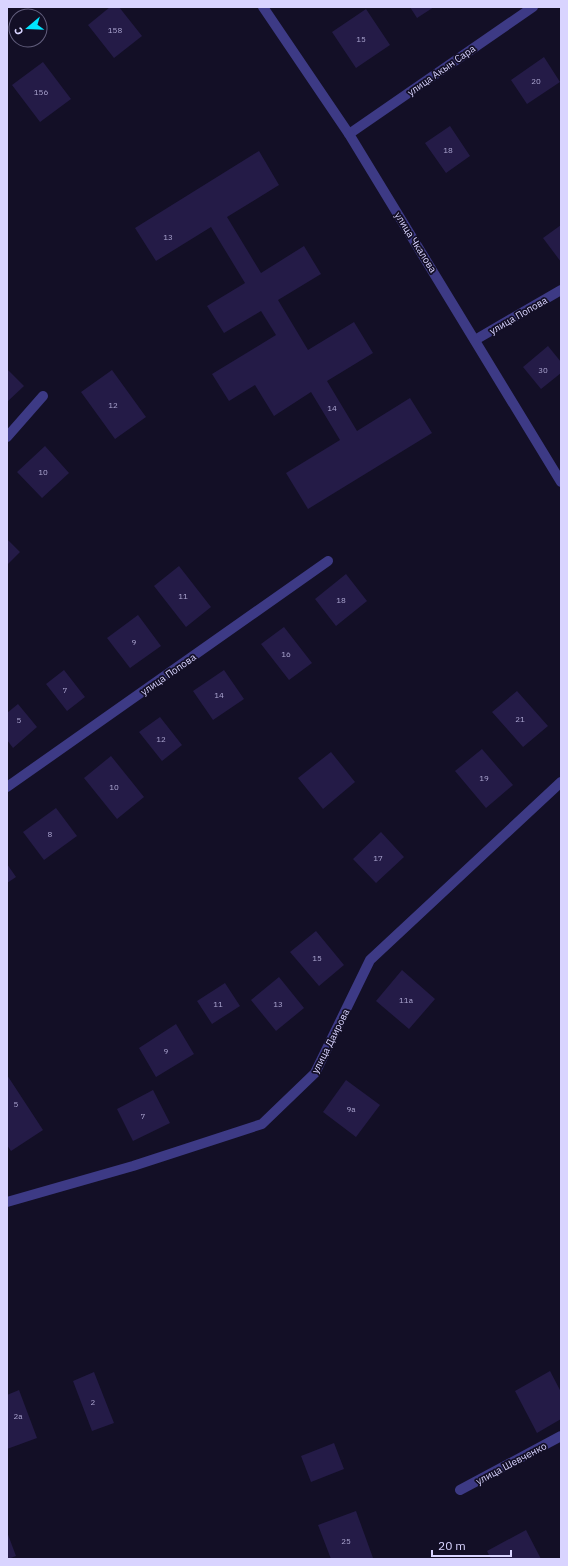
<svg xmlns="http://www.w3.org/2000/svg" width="568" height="1566" font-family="'IBM Plex Sans',sans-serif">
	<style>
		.building { fill: #241b47 }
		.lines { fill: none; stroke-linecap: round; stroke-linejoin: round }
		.minor { stroke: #3d3a85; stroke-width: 10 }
		.tertiary { stroke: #3d3a85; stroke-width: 10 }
		.labels { text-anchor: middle; stroke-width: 3.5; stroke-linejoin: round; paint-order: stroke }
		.number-label { font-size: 8px; fill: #aca6d1 }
		.street-label { font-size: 10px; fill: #d9d4ff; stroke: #130f26 }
	</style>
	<rect width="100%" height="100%" fill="#130f26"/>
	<!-- building -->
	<path class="building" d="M110,7H119L142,36L114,58L88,25Z
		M410,7H434L417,18Z
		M366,9L390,45L356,68L332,32Z
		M544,57L560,82L527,104L511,80Z
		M43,62L71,99L40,122L12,85Z
		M450,126L470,156L446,173L425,143Z
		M259,151L279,185L227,217L261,273L304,246L321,274L278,300L308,350L354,322L373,353L327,381L357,431L410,398L432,433L308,509L286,473L340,440L311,392L274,416L255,385L229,401L212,374L276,335L261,311L224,333L207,306L245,283L211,227L156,261L135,228Z
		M561,225V262L543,238Z
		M548,346L561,362V373L541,389L523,367Z
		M7,369L24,386L7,402Z
		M112,370L146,417L115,439L81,392Z
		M45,446L69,473L42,498L17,472Z
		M7,539L20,552L7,565Z
		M179,566L211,607L186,627L154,586Z
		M346,574L367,601L336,626L315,599Z
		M138,615L161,646L130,668L107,638Z
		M284,627L312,663L289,680L261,644Z
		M64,670L85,697L67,711L46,684Z
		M224,670L244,699L213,720L193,691Z
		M517,691L548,726L523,747L492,712Z
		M18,704L37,727L13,748L7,740V713Z
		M160,717L182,745L162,761L139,732Z
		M482,749L513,785L486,808L455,771Z
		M331,752L355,782L323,809L298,778Z
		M111,756L144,797L117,819L84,778Z
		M56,808L77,836L44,860L23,832Z
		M381,832L404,857L376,883L353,859Z
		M7,864L16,877L7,883Z
		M316,931L344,965L319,986L290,952Z
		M402,970L435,999L409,1029L376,1001Z
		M279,977L304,1008L276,1031L251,1000Z
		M225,983L240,1006L212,1024L197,1001Z
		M176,1024L194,1054L156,1077L139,1048Z
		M7,1075L43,1130L11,1151L7,1145Z
		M346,1080L380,1105L356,1137L323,1112Z
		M153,1090L170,1123L133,1141L117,1109Z
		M550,1371L561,1392V1419L537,1433L515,1391Z
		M94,1372L114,1423L92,1431L73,1381Z
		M19,1390L37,1438L7,1449V1395Z
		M334,1443L344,1469L311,1482L301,1456Z
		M356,1511L373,1558L369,1559H331L318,1525Z
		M526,1530L541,1559H491L487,1551Z
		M7,1532L16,1556L8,1559H7Z"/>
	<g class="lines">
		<!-- minor -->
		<path class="minor" d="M349,134L533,7
			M475,340L561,290
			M7,437L43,396
			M7,787L328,561
			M7,1202L133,1166L262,1124L315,1073L370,960L561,782
			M460,1490L561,1436"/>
		<!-- tertiary -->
		<path class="tertiary" d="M263,7L349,134L561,482"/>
	</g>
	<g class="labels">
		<!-- number labels -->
		<g class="number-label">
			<text x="115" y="33">158</text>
			<text x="361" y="42">15</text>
			<text x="536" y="84">20</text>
			<text x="41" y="95">156</text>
			<text x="448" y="153">18</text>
			<text x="168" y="240">13</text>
			<text x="543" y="373">30</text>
			<text x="113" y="408">12</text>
			<text x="332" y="411">14</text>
			<text x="43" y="475">10</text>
			<text x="183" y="599">11</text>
			<text x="341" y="603">18</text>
			<text x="134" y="645">9</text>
			<text x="286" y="657">16</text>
			<text x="65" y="693">7</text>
			<text x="219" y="698">14</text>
			<text x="520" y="722">21</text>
			<text x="19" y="723">5</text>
			<text x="161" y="742">12</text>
			<text x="484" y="781">19</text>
			<text x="114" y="790">10</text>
			<text x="50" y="837">8</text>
			<text x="378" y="861">17</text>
			<text x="317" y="961">15</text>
			<text x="406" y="1003">11а</text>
			<text x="218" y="1007">11</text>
			<text x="278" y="1007">13</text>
			<text x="166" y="1054">9</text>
			<text x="16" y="1107">5</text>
			<text x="351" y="1112">9а</text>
			<text x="143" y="1119">7</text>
			<text x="93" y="1405">2</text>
			<text x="18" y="1419">2а</text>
			<text x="346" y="1544">25</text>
		</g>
		<!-- street labels -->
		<g class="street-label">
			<text transform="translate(441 70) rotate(-35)" y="4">улица Акын Сара</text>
			<text transform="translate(416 242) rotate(58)" y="4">улица Чкалова</text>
			<text transform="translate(518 315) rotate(-30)" y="4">улица Попова</text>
			<text transform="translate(168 674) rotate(-35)" y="4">улица Попова</text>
			<text transform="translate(330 1041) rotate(-63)" y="4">улица Даирова</text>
			<text transform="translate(511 1463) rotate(-28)" y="4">улица Шевченко</text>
		</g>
	</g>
	<!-- border -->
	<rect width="568" height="1566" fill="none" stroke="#d9d4ff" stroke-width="16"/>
	<!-- north arrow -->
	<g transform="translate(28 28) rotate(251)"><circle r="19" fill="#130f26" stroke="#625e7d"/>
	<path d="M0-3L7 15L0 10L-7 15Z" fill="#00e5ff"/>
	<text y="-6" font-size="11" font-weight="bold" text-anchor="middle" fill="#d9d4ff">С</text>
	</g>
	<!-- scale -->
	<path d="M432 1550v6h79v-6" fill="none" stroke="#d9d4ff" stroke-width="2"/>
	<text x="438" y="1550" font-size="12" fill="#d9d4ff" stroke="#130f26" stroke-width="3" paint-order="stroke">20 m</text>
</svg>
